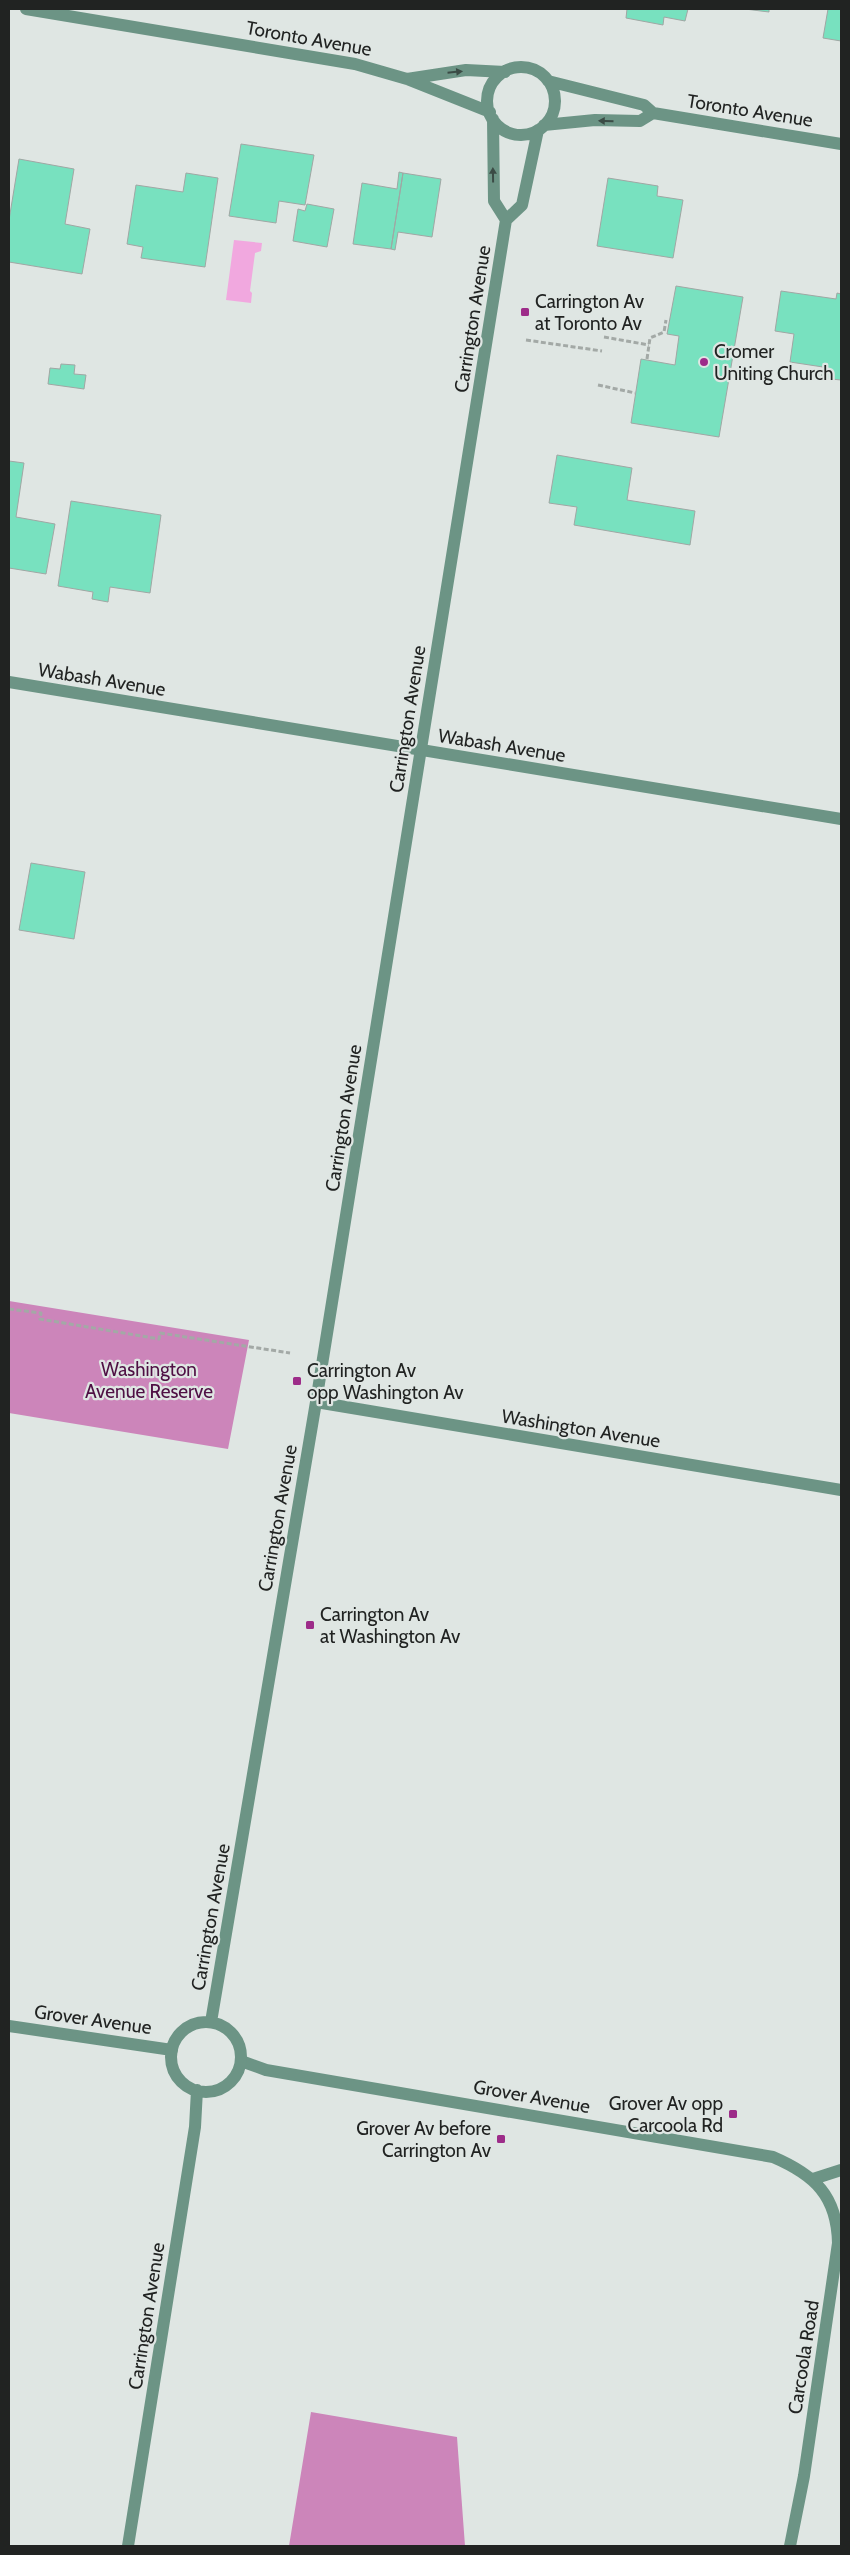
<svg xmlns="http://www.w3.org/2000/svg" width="850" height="2555" font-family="Cabin,sans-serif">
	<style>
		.forest { fill: #cc85ba }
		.water { fill: #f1a8df }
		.building { fill: #78e1bf; stroke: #a0a7a4 }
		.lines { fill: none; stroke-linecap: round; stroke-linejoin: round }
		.path { stroke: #a3a9a6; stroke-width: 3; stroke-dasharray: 5 2.5; stroke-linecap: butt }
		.minor { stroke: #6c9485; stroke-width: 12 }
		.tertiary { stroke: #6c9485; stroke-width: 12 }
		.oneway { fill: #3b4b45 }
		.poi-dot { fill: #9d2c89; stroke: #dfe6e3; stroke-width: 2 }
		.labels { text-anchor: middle; stroke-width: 4.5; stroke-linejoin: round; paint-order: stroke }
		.street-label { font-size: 19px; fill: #212322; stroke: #dfe6e3 }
		.poi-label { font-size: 19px; fill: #212322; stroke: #dfe6e3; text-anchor: start }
		.park-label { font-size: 19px; fill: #4f0f44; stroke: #dfe6e3 }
	</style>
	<rect width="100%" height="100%" fill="#dfe6e3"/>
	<!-- forest -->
	<path class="forest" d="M9,1301L249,1340L228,1449L9,1413Z
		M311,2412L457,2437L465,2546H289Z"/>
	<!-- water -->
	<path class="water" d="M234,240L262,243L261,251L255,253L250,291L252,293L251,303L226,300Z"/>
	<!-- building -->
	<path class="building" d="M627,9H688L685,21L664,17L663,25L626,18Z
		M745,9H769V12Z
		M828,9H841V41L823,38Z
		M241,144L314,155L305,205L279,201L276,223L229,216Z
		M19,159L74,169L65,224L90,229L82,274L9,262V220Z
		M399,172L403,173L391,249L353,244L362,183L397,189Z
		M186,173L218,178L205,267L141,258L143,247L127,244L136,185L183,192Z
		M403,173L441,179L432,237L398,232L395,250L391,249Z
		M608,178L658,186L657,196L683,200L673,258L597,246Z
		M307,204L334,209L327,247L293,241L298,209L305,211Z
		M676,286L743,297L719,437L631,423L641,359L675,365L679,336L667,334Z
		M781,291L836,299L837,293L841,294V380L821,378L823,367L790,362L794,334L775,331Z
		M61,364L75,365L74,374L86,375L84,389L48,384L50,368L60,369Z
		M557,455L632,468L627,500L695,511L690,545L574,525L577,507L549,503Z
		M9,461L24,463L16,517L55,524L46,574L9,568Z
		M71,501L161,515L150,593L110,587L108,602L92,599L93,592L58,586Z
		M31,863L85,872L74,939L19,930Z"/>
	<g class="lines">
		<!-- path -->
		<path class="path" d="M604,337L649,345
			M526,340L602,351
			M647,359L650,338L664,332L666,320
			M598,385L635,393
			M9,1309L41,1313L40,1319L159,1339L160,1333L290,1353"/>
		<!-- minor -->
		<path class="minor" d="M9,682L841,819
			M316,1402L841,1490
			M9,2026L172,2050
			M241,2061L266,2070L773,2157C815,2175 837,2196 838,2243L804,2476L790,2546
			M813,2179L841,2170"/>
		<!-- tertiary -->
		<path class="tertiary" d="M26,9L355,64L407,79L490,112
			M487 101a34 34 0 1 1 68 0a34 34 0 1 1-68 0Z
			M407,79L466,70L505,72
			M548,81L644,105L653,113L841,144
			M493,119L494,201L506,220
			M544,125L595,120L640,121L653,113
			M211,2022L316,1402L506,220L522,205L538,130
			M171 2057a35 35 0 1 1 70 0a35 35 0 1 1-70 0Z
			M128,2546L195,2127L197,2090"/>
	</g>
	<!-- one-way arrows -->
	<defs><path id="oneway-solid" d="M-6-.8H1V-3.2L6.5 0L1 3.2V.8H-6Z" transform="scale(1.25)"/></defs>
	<g class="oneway">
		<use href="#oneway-solid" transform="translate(455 72) rotate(-6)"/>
		<use href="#oneway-solid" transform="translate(606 121) rotate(-179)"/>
		<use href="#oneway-solid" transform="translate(493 175) rotate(-91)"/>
	</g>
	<!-- markers -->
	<g class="poi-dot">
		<rect x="520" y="307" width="10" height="10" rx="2.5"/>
		<circle cx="704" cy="362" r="5"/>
		<rect x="292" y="1376" width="10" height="10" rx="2.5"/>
		<rect x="305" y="1620" width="10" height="10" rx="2.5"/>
		<rect x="728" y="2109" width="10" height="10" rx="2.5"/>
		<rect x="496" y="2134" width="10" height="10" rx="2.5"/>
	</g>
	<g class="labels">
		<!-- street labels -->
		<g class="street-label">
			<text transform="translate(309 38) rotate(10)" y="7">Toronto Avenue</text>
			<text transform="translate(750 110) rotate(9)" y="7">Toronto Avenue</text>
			<text transform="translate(472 319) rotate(-81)" y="7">Carrington Avenue</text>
			<text transform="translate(102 679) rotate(9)" y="7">Wabash Avenue</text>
			<text transform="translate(407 719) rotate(-81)" y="7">Carrington Avenue</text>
			<text transform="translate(502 745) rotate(9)" y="7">Wabash Avenue</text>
			<text transform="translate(343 1118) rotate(-81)" y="7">Carrington Avenue</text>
			<text transform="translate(581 1428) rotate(9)" y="7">Washington Avenue</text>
			<text transform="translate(277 1518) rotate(-80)" y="7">Carrington Avenue</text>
			<text transform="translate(210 1917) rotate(-80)" y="7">Carrington Avenue</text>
			<text transform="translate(93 2019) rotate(8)" y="7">Grover Avenue</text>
			<text transform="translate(532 2096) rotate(10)" y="7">Grover Avenue</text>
			<text transform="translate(146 2316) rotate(-81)" y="7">Carrington Avenue</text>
			<text transform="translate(803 2357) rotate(-81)" y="7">Carcoola Road</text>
		</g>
		<!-- poi labels -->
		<g class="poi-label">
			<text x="535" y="308">Carrington Av<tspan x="535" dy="22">at Toronto Av</tspan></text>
			<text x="714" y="358">Cromer<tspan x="714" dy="22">Uniting Church</tspan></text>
			<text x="307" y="1377">Carrington Av<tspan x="307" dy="22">opp Washington Av</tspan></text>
			<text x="320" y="1621">Carrington Av<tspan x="320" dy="22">at Washington Av</tspan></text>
			<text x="723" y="2110" text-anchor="end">Grover Av opp<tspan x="723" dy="22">Carcoola Rd</tspan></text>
			<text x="491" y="2135" text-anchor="end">Grover Av before<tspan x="491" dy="22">Carrington Av</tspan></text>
		</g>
		<!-- park labels -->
		<g class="park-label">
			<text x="149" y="1376">Washington<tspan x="149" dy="22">Avenue Reserve</tspan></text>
		</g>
	</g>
	<!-- border -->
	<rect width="850" height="2555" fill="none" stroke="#212322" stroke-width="20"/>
</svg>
